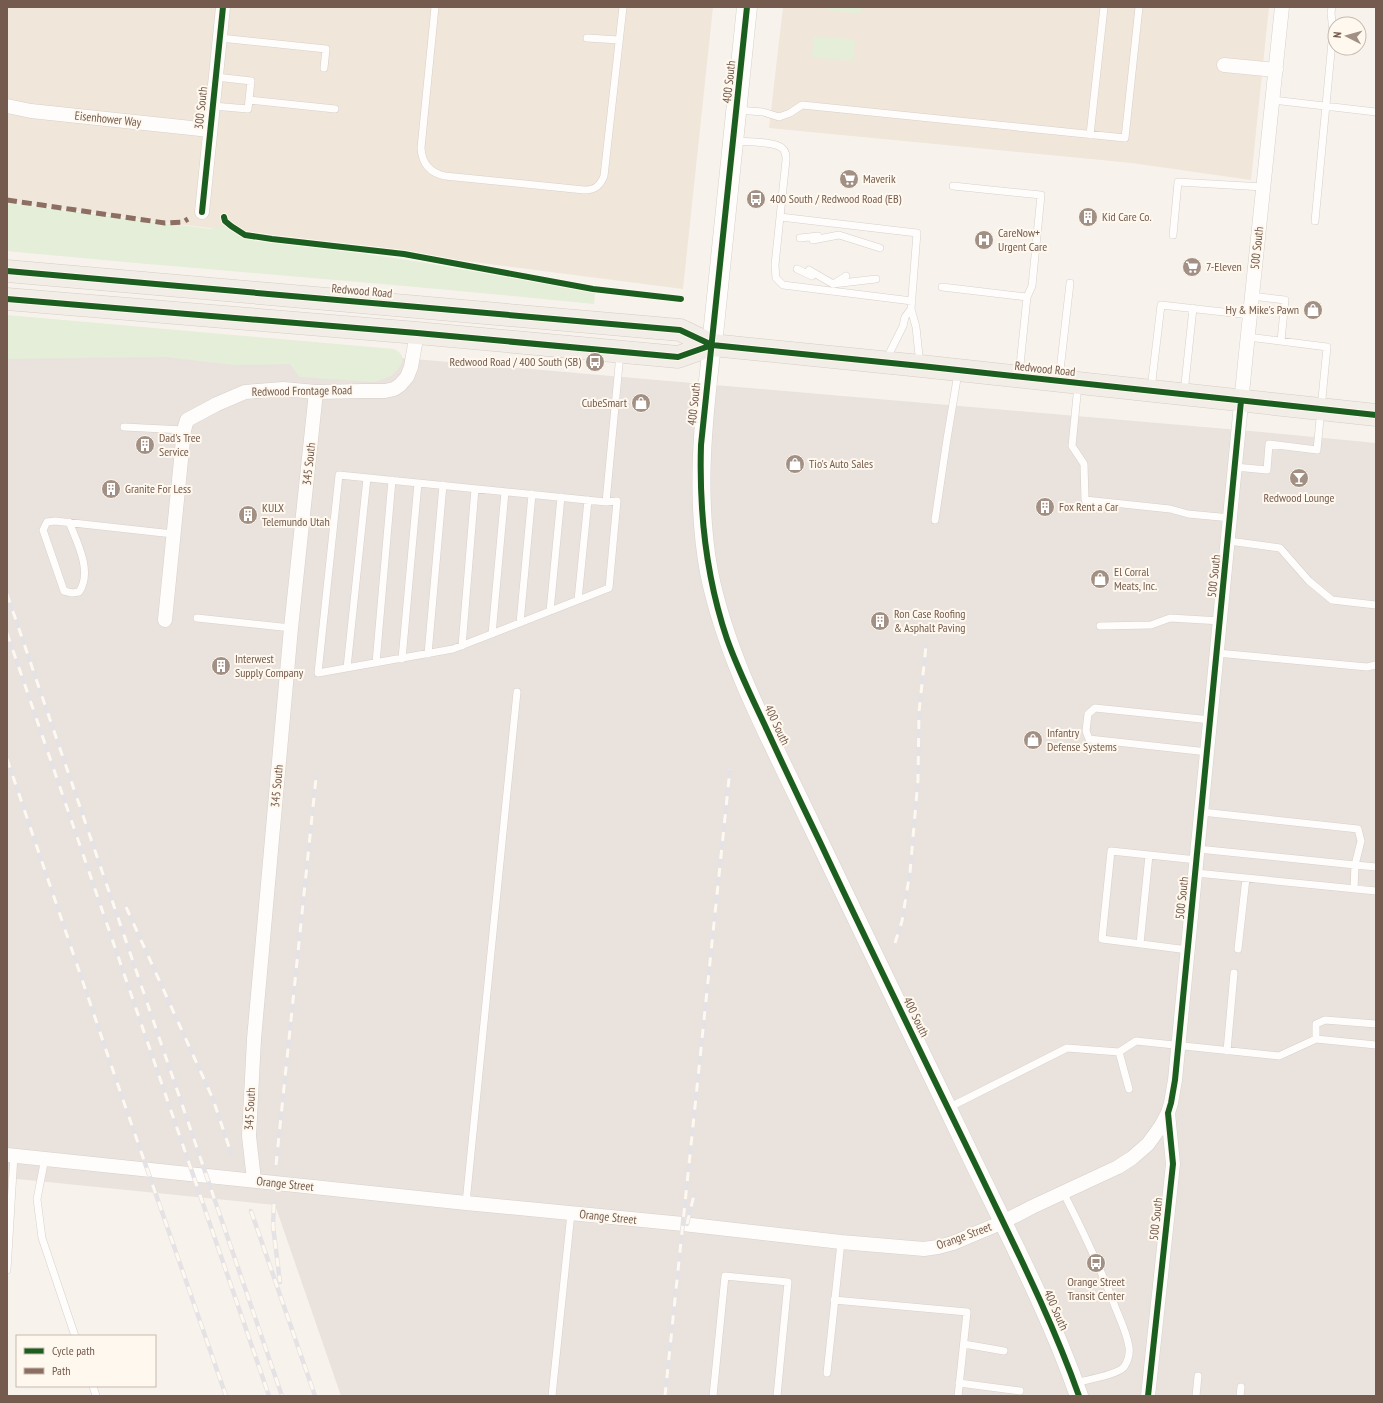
<svg xmlns="http://www.w3.org/2000/svg" width="1383" height="1403" font-family="'PT Sans Narrow',sans-serif">
	<style>
		.residential { fill: #f0e6da }
		.industrial { fill: #eae3dd }
		.green { fill: #e4eed8 }
		.lines { fill: none; stroke-linecap: round; stroke-linejoin: round }
		.service-casing { stroke: #d6d0ca; stroke-width: 8 }
		.minor-casing { stroke: #d6d0ca; stroke-width: 15 }
		.tertiary-casing { stroke: #d6d0ca; stroke-width: 19 }
		.secondary-casing { stroke: #d7d0c8; stroke-width: 21 }
		.primary-casing { stroke: #d5cdc7; stroke-width: 23 }
		.service { stroke: #fefdfc; stroke-width: 7 }
		.minor { stroke: #fefdfc; stroke-width: 14 }
		.tertiary { stroke: #fefdfc; stroke-width: 18 }
		.secondary { stroke: #fefdfc; stroke-width: 20 }
		.primary { stroke: #f2ede6; stroke-width: 22 }
		.rail-casing { stroke: #e5e2e5; stroke-width: 4.5 }
		.rail { stroke: #fef8ee; stroke-width: 3; stroke-dasharray: 9; stroke-linecap: butt }
		.quiet { stroke: #8d6e63; stroke-width: 5; stroke-dasharray: 10 5; stroke-linecap: butt }
		.cycleway-casing { stroke: #fef8ee; stroke-width: 8 }
		.cycleway { stroke: #1b5e20; stroke-width: 6 }
		.labels { text-anchor: middle; stroke-width: 4; stroke-linejoin: round; paint-order: stroke }
		.street-label { font-size: 12px; fill: #755b4d; stroke: #fef8ee }
		.poi-label { font-size: 12px; fill: #755b4d; stroke: #fef8ee; text-anchor: start }
	</style>
	<rect width="100%" height="100%" fill="#f7f3ec"/>
	<!-- residential -->
	<path class="residential" d="M7,7H713L683,289L7,202Z
		M783,7H1269L1251,180L1132,163L769,128Z"/>
	<!-- industrial -->
	<path class="industrial" d="M7,324L1262,432L1376,443V1396H341L275,1205L7,1178Z"/>
	<!-- green -->
	<path class="green" d="M828,7H862L861,14L827,10Z
		M814,36L855,40L853,61L812,57Z
		M7,203L211,229L225,226L233,232L243,236L414,261L595,292L594,304C399,284 203,270 7,251Z
		M7,315L394,349L399,352L402,356V362L399,368L391,376L375,382L299,377L290,364L234,365L165,357L7,359Z"/>
	<g class="lines">
		<defs>
			<path id="service" d="M435,7L421,148C422,164 430,173 445,176L584,190C595,190 600,186 604,176L623,7
				M220,38L326,49L324,68
				M587,38L619,40
				M249,100L335,109
				M1273,100L1376,112
				M213,106L248,109L251,81L216,77
				M737,110L763,112L779,117L790,113L802,105L1125,138L1139,7
				M1090,135L1104,7
				M734,141C745,142 774,141 782,148C786,151 786,155 786,160L780,217L917,233L911,309L916,327L920,365
				M953,186L1041,195L1032,286L1027,297
				M780,217L775,265L776,278L783,285L912,301
				M1315,221L1333,31L1331,13L1332,7
				M1173,235L1178,182L1263,187
				M800,238L818,236
				M813,240L839,235L880,248
				M797,269L812,276
				M809,270L833,284L876,279
				M835,283L846,276
				M942,287L1027,297L1019,375
				M1252,296L1285,300L1281,341
				M886,360L903,326L905,317L911,309
				M1059,379L1070,283
				M1078,385L1072,446L1084,464L1085,500L1170,509L1188,514L1231,518
				M1151,389L1161,305L1250,315
				M1184,393L1193,308
				M124,427L184,430
				M1235,467L1267,470L1269,444L1317,450L1327,347L1248,337
				M606,502L617,501L609,588L453,649L318,673L339,475L606,502L620,354
				M935,520L947,439L958,373
				M69,522C77,542 93,572 79,592L72,593L64,591L43,530L47,522L55,521L173,534
				M1229,541L1280,548L1309,581L1332,600L1376,605
				M578,600L588,500
				M550,611L561,497
				M197,618L291,628
				M520,623L532,494
				M1100,626L1151,625L1170,618L1221,621
				M492,634L505,492
				M462,646L475,489
				M1217,653L1367,667L1376,665
				M428,654L443,485
				M402,659L418,483
				M376,663L392,480
				M347,668L367,478
				M1208,752L1089,739L1086,731L1088,714L1095,708L1211,720
				M1198,849L1355,865L1361,841L1358,829L1202,812
				M1196,873L1376,891
				M1354,889L1355,865L1376,867
				M1140,944L1149,855
				M1238,949L1246,878
				M1188,950L1102,939L1111,851L1197,860
				M1316,1039V1024L1325,1020L1376,1024
				M1227,1051L1234,973
				M1119,1052L1136,1041L1279,1056L1316,1039L1376,1045
				M948,1108L1067,1048L1119,1052L1129,1089
				M45,1158L37,1199L42,1238L75,1336
				M1063,1192C1083,1231 1101,1269 1116,1309C1121,1321 1127,1334 1129,1347C1130,1354 1128,1361 1124,1367C1117,1375 1086,1380 1075,1383
				M466,1203L517,692
				M7,1270L14,1155
				M834,1300L967,1312L958,1396
				M964,1344L1004,1351
				M827,1373L841,1242
				M959,1383L1020,1391
				M93,1386L96,1396
				M552,1396L571,1213
				M713,1396L725,1276L788,1282L777,1396
				M1196,1396L1198,1376
				M1240,1396L1241,1387"/>
			<path id="minor" d="M1224,65L1276,70
				M7,106L31,111L210,130
				M202,212L223,7
				M165,620L184,430L187,420L217,404L245,392L283,389L316,392L363,391H385L394,389L400,385L407,377L411,367L417,333
				M7,1155L466,1203L683,1224L841,1242L924,1249L938,1247L953,1243L1003,1222L1032,1207L1118,1167L1132,1158L1148,1144L1161,1126L1168,1113
				M254,1180L249,1136L254,1039L291,628L316,392
				M1148,1396L1173,1164L1168,1113L1171,1103L1175,1080L1245,363L1282,7"/>
			<path id="tertiary" d="M712,345C703,421 695,496 709,572C727,661 773,743 811,824C865,938 920,1050 974,1163C1011,1239 1051,1316 1079,1396"/>
			<path id="secondary" d="M712,345L747,7"/>
			<path id="primary" d="M7,271L680,330L712,345L921,366L1376,415
				M7,299L417,333L678,357L712,345"/>
		</defs>
		<!-- service casing -->
		<use href="#service" class="service-casing"/>
		<!-- minor casing -->
		<use href="#minor" class="minor-casing"/>
		<!-- tertiary casing -->
		<use href="#tertiary" class="tertiary-casing"/>
		<!-- secondary casing -->
		<use href="#secondary" class="secondary-casing"/>
		<!-- primary casing -->
		<use href="#primary" class="primary-casing"/>
		<!-- service -->
		<use href="#service" class="service"/>
		<!-- minor -->
		<use href="#minor" class="minor"/>
		<!-- tertiary -->
		<use href="#tertiary" class="tertiary"/>
		<!-- secondary -->
		<use href="#secondary" class="secondary"/>
		<!-- primary -->
		<use href="#primary" class="primary"/>
		<defs>
			<path id="rail" d="M7,594L282,1396
				M7,633L269,1396
				M7,759L121,1094L226,1396
				M126,907L213,1099L231,1153
				M895,943L902,921L910,872L918,780L919,712L926,646
				M276,1165L316,778
				M274,1204L273,1226L280,1282
				M251,1211L315,1396
				M687,1224L694,1195
				M665,1396L730,769"/>
		</defs>
		<!-- rail casing -->
		<use href="#rail" class="rail-casing"/>
		<!-- rail -->
		<use href="#rail" class="rail"/>
		<!-- quiet -->
		<path class="quiet" d="M7,200L165,223L183,222L188,219"/>
		<defs>
			<path id="cycleway" d="M747,7L701,445C699,511 706,577 727,639C738,670 753,700 767,730C784,767 802,805 820,842C872,953 926,1063 980,1174C1015,1247 1052,1320 1079,1396
				M202,212L223,7
				M224,217L225,221L231,226L245,235L272,239L404,254L593,289L681,299
				M7,271L680,330L712,345L921,366L1376,415
				M7,299L417,333L678,357L712,345
				M1148,1396L1173,1164L1168,1113L1171,1103L1175,1080L1241,401"/>
		</defs>
		<!-- cycleway casing -->
		<use href="#cycleway" class="cycleway-casing"/>
		<!-- cycleway -->
		<use href="#cycleway" class="cycleway"/>
	</g>
	<!-- icons -->
	<defs>
		<symbol id="supermarket-disc" viewBox="-11 -11 22 22"><circle r="9.5" fill="#a29085" stroke="#fef8ee"/><path d="M-6-5.5h2.5l.6 2H6L4.5 2H-2.5L-4.4-4H-6ZM-1.5 3.2a1.3 1.3 0 1 0 .1 0ZM3 3.2a1.3 1.3 0 1 0 .1 0Z" fill="#fff"/></symbol>
		<symbol id="bus-disc" viewBox="-11 -11 22 22"><circle r="9.5" fill="#a29085" stroke="#fef8ee"/><path d="M-5-6H5V4H4V6H2V4H-2V6H-4V4H-5ZM-3.5-4V0h7V-4ZM-3.5 1.2v1.5H-2V1.2ZM2 1.2v1.5H3.5V1.2Z" fill="#fff"/></symbol>
		<symbol id="building-disc" viewBox="-11 -11 22 22"><circle r="9.5" fill="#a29085" stroke="#fef8ee"/><path d="M-4-6H4V6H1V3H-1V6H-4ZM-2.5-4.3h1.7v1.8h-1.7ZM.8-4.3h1.7v1.8H.8ZM-2.5-1h1.7V.8h-1.7ZM.8-1h1.7V.8H.8Z" fill="#fff"/></symbol>
		<symbol id="hospital-disc" viewBox="-11 -11 22 22"><circle r="9.5" fill="#a29085" stroke="#fef8ee"/><path d="M-5-5h3v3.5h4V-5h3V5h-3V1.5h-4V5h-3Z" fill="#fff"/></symbol>
		<symbol id="shop-disc" viewBox="-11 -11 22 22"><circle r="9.5" fill="#a29085" stroke="#fef8ee"/><path d="M-5-2.5h2.3a2.7 3.5 0 0 1 5.4 0H5L5.5 6h-11ZM-1.5-2.5h3a1.5 2.3 0 0 0-3 0Z" fill="#fff"/></symbol>
		<symbol id="bar-disc" viewBox="-11 -11 22 22"><circle r="9.5" fill="#a29085" stroke="#fef8ee"/><path d="M-6-5H6L.8 .8V4.5H3.5V6h-7V4.5H-.8V.8Z" fill="#fff"/></symbol>
	</defs>
	<g fill-rule="evenodd">
		<use href="#supermarket-disc" x="838" y="168" width="22" height="22"/>
		<use href="#bus-disc" x="745" y="188" width="22" height="22"/>
		<use href="#building-disc" x="1077" y="206" width="22" height="22"/>
		<use href="#hospital-disc" x="973" y="229" width="22" height="22"/>
		<use href="#supermarket-disc" x="1181" y="256" width="22" height="22"/>
		<use href="#shop-disc" x="1302" y="299" width="22" height="22"/>
		<use href="#bus-disc" x="584" y="351" width="22" height="22"/>
		<use href="#shop-disc" x="630" y="392" width="22" height="22"/>
		<use href="#building-disc" x="134" y="434" width="22" height="22"/>
		<use href="#shop-disc" x="784" y="453" width="22" height="22"/>
		<use href="#bar-disc" x="1288" y="467" width="22" height="22"/>
		<use href="#building-disc" x="100" y="478" width="22" height="22"/>
		<use href="#building-disc" x="1034" y="496" width="22" height="22"/>
		<use href="#building-disc" x="237" y="504" width="22" height="22"/>
		<use href="#shop-disc" x="1089" y="568" width="22" height="22"/>
		<use href="#building-disc" x="869" y="610" width="22" height="22"/>
		<use href="#building-disc" x="210" y="655" width="22" height="22"/>
		<use href="#shop-disc" x="1022" y="729" width="22" height="22"/>
		<use href="#bus-disc" x="1085" y="1252" width="22" height="22"/>
	</g>
	<g class="labels">
		<!-- street labels -->
		<g class="street-label">
			<text transform="translate(729 82) rotate(-84)" y="4">400 South</text>
			<text transform="translate(201 108) rotate(-84)" y="4">300 South</text>
			<text transform="translate(108 119) rotate(6)" y="4">Eisenhower Way</text>
			<text transform="translate(1257 248) rotate(-84)" y="4">500 South</text>
			<text transform="translate(362 291) rotate(5)" y="4">Redwood Road</text>
			<text transform="translate(1045 369) rotate(6)" y="4">Redwood Road</text>
			<text transform="translate(302 391) rotate(-1)" y="4">Redwood Frontage Road</text>
			<text transform="translate(694 404) rotate(-84)" y="4">400 South</text>
			<text transform="translate(309 464) rotate(-84)" y="4">345 South</text>
			<text transform="translate(1214 576) rotate(-84)" y="4">500 South</text>
			<text transform="translate(777 725) rotate(65)" y="4">400 South</text>
			<text transform="translate(277 786) rotate(-85)" y="4">345 South</text>
			<text transform="translate(1182 898) rotate(-84)" y="4">500 South</text>
			<text transform="translate(916 1017) rotate(64)" y="4">400 South</text>
			<text transform="translate(250 1109) rotate(-87)" y="4">345 South</text>
			<text transform="translate(285 1184) rotate(6)" y="4">Orange Street</text>
			<text transform="translate(608 1217) rotate(6)" y="4">Orange Street</text>
			<text transform="translate(1156 1219) rotate(-84)" y="4">500 South</text>
			<text transform="translate(964 1236) rotate(-20)" y="4">Orange Street</text>
			<text transform="translate(1056 1310) rotate(66)" y="4">400 South</text>
		</g>
		<!-- poi labels -->
		<g class="poi-label">
			<text x="863" y="183">Maverik</text>
			<text x="770" y="203">400 South / Redwood Road (EB)</text>
			<text x="1102" y="221">Kid Care Co.</text>
			<text x="998" y="237">CareNow+<tspan x="998" dy="14">Urgent Care</tspan></text>
			<text x="1206" y="271">7-Eleven</text>
			<text x="1299" y="314" text-anchor="end">Hy &amp; Mike's Pawn</text>
			<text x="581" y="366" text-anchor="end">Redwood Road / 400 South (SB)</text>
			<text x="627" y="407" text-anchor="end">CubeSmart</text>
			<text x="159" y="442">Dad's Tree<tspan x="159" dy="14">Service</tspan></text>
			<text x="809" y="468">Tio's Auto Sales</text>
			<text x="125" y="493">Granite For Less</text>
			<text x="1299" y="502" text-anchor="middle">Redwood Lounge</text>
			<text x="1059" y="511">Fox Rent a Car</text>
			<text x="262" y="512">KULX<tspan x="262" dy="14">Telemundo Utah</tspan></text>
			<text x="1114" y="576">El Corral<tspan x="1114" dy="14">Meats, Inc.</tspan></text>
			<text x="894" y="618">Ron Case Roofing<tspan x="894" dy="14">&amp; Asphalt Paving</tspan></text>
			<text x="235" y="663">Interwest<tspan x="235" dy="14">Supply Company</tspan></text>
			<text x="1047" y="737">Infantry<tspan x="1047" dy="14">Defense Systems</tspan></text>
			<text x="1096" y="1286" text-anchor="middle">Orange Street<tspan x="1096" dy="14">Transit Center</tspan></text>
		</g>
	</g>
	<!-- border -->
	<rect width="1383" height="1403" fill="none" stroke="#755b4d" stroke-width="16"/>
	<!-- legend -->
	<rect x="16" y="1335" width="140" height="52" fill="#fef8ee" stroke="#c7b9ae"/>
	<rect x="24" y="1348" width="20" height="6" fill="#1b5e20" stroke="#c7b9ae"/>
	<text x="52" y="1355" font-size="12" fill="#755b4d">Cycle path</text>
	<rect x="24" y="1368" width="20" height="6" fill="#8d6e63" stroke="#c7b9ae"/>
	<text x="52" y="1375" font-size="12" fill="#755b4d">Path</text>
	<!-- north arrow -->
	<g transform="translate(1347 36) rotate(276)"><circle r="19" fill="#fef8ee" stroke="#c7b9ae"/>
	<path d="M0-3L7 15L0 10L-7 15Z" fill="#a29085"/>
	<text y="-6" font-size="11" font-weight="bold" text-anchor="middle" fill="#755b4d">N</text>
	</g>
</svg>
